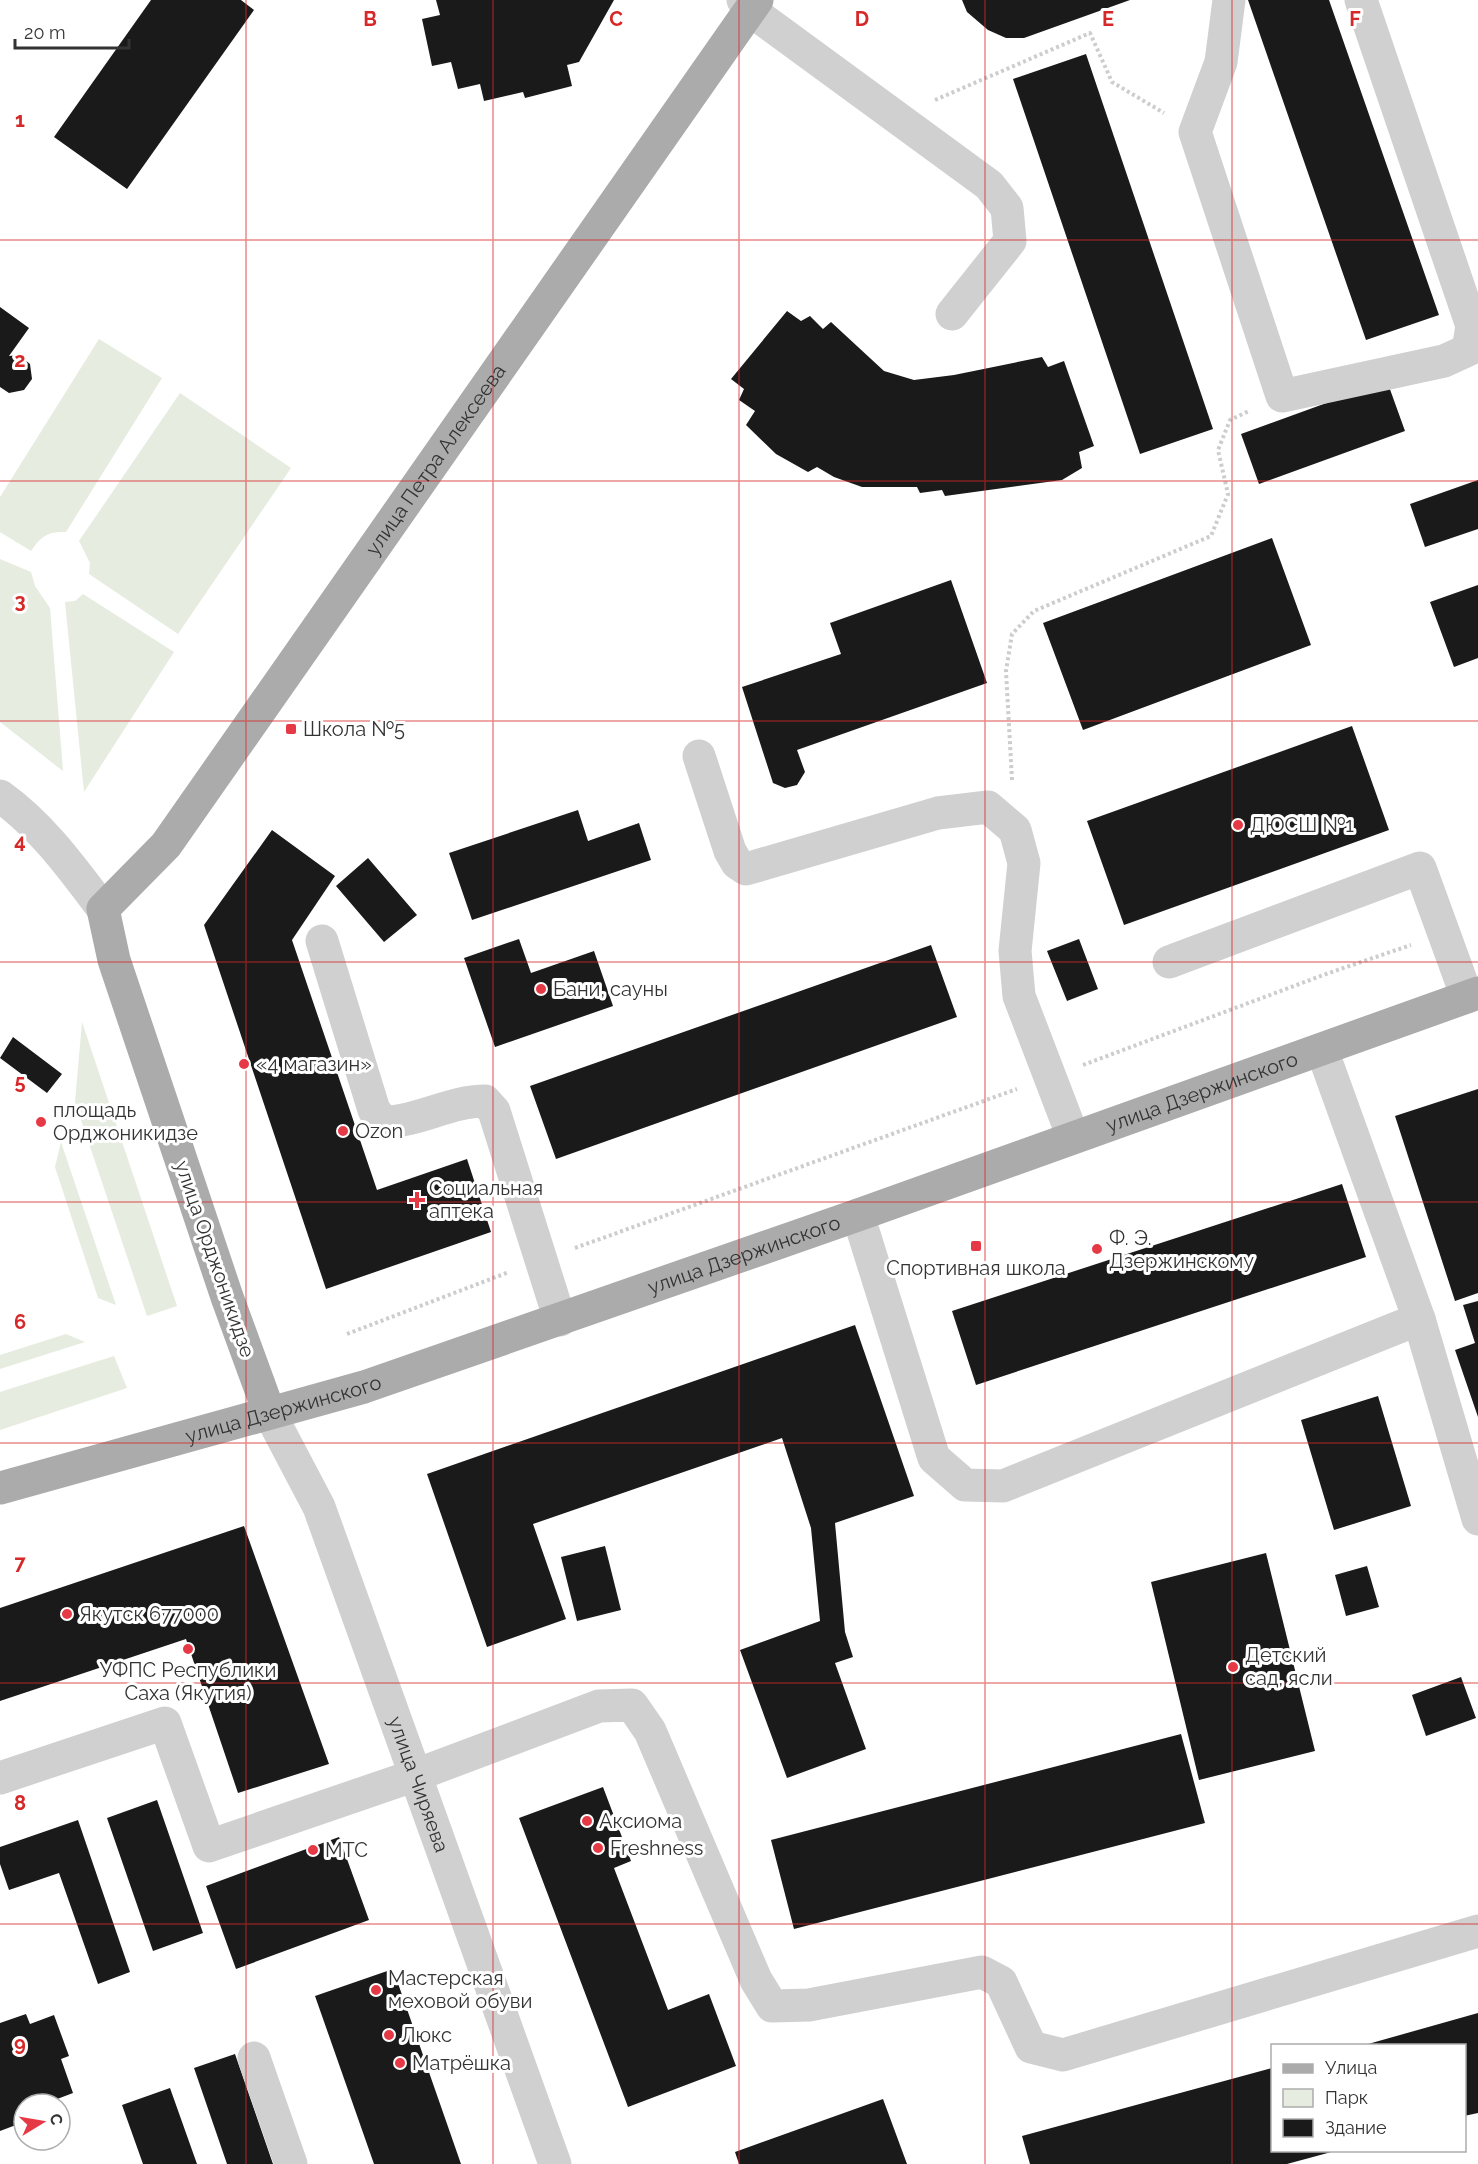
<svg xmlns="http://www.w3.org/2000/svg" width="1478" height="2164" font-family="Raleway,sans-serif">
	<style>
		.green { fill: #e6ecdf }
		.building { fill: #1a1a1a }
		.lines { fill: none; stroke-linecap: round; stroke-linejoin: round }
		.path { stroke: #cdcdcd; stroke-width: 4; stroke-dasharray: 3 3; stroke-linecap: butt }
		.minor { stroke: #d0d0d0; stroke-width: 33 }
		.major { stroke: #ababab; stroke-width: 33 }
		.grid { fill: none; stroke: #d62828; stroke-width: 1.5; stroke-opacity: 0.55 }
		.poi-dot { fill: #e63946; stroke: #fff; stroke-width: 2 }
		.labels { text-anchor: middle; stroke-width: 6; stroke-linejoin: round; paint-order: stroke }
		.street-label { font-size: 20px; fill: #333; stroke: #fff }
		.poi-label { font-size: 20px; fill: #333; stroke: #fff; text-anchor: start }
		.grid-label { font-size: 20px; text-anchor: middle; font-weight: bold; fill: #d62828; stroke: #fff; stroke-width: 6; stroke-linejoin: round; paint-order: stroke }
	</style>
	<rect width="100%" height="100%" fill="#fff"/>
	<!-- green -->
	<path class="green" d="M99,339L162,378L66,532C48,531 41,536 31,551L0,532V497Z
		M180,393L291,468L178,634L89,574L90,563L79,541Z
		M0,559L31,572L35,586L50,608L63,771L0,722Z
		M83,594L174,652L84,792L65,602L75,601Z
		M82,1022L177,1306L147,1316L75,1102Z
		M61,1142L116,1305L98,1298L55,1167Z
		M66,1334L85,1342L0,1369V1355Z
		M114,1356L127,1388L0,1430V1392Z"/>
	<!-- building -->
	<path class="building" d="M151,0H241L254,10L127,189L54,137Z
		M436,0H614L579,62L567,65L572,86L525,98L523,92L484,101L480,84L458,89L451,62L432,66L422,19L440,15Z
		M962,0H1130L1024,38H1006L988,30L967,12Z
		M1248,0H1329L1439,315L1366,340Z
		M1086,54L1213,429L1140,454L1013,79Z
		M0,307L29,328L9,356L19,355L30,364L32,379L24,390L9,393L0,387Z
		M787,311L801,321L810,316L823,329L831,322L884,371L914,380L954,375L1042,357L1048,367L1064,361L1094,446L1079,452L1082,468L1062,480L945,496L942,490L920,493L917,487H862L834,477L817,467L808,472L776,454L746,425L755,411L739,400L744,389L731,379Z
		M1387,381L1405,431L1259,484L1241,434Z
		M1478,480V529L1425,547L1410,504Z
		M1272,538L1311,645L1083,730L1043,623Z
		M951,580L987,683L797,750L805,772L797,785L785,788L773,783L742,687L841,654L830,623Z
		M1478,585V658L1454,667L1430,602Z
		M1352,726L1389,830L1124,925L1087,821Z
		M578,810L588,841L639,823L651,860L472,920L449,853Z
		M272,830L335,876L292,940L377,1190L467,1159L491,1232L326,1289L204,925Z
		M368,858L417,915L384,942L336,886Z
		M519,939L531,973L594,951L613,1006L495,1047L464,958Z
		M1079,939L1098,989L1067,1001L1047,951Z
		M931,945L957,1017L556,1159L530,1086Z
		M13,1037L62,1074L47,1093L0,1058Z
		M1478,1089V1293L1455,1301L1395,1116Z
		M1342,1184L1366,1257L976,1385L952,1311Z
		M1478,1301V1417L1455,1350L1475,1343L1463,1305Z
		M855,1325L914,1496L835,1523L845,1632L853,1657L835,1663L866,1749L787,1778L740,1650L820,1621L811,1528L782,1438L533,1524L566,1619L487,1647L427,1474Z
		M1378,1396L1411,1506L1334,1530L1301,1420Z
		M244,1526L329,1764L238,1793L186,1639L0,1701V1608Z
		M605,1546L621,1610L577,1621L561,1557Z
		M1266,1553L1315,1751L1199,1780L1151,1582Z
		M1367,1566L1379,1607L1346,1616L1335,1575Z
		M1461,1677L1476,1718L1426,1736L1412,1695Z
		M1181,1734L1205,1823L794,1929L771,1840Z
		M603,1787L631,1861L614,1868L668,2010L709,1994L736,2066L628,2107L519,1818Z
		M157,1800L203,1933L153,1951L107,1818Z
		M78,1820L130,1972L98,1984L59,1873L9,1890L0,1864V1847Z
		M339,1837L369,1920L236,1969L206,1886Z
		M393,1969L461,2164H374L315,1996Z
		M1478,2013V2113L1464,2116V2046H1361Z
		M26,2014L30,2024L54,2015L69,2056L61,2059L73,2093L44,2104H24V2122L0,2131V2023Z
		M235,2054L273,2164H227L194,2068Z
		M1272,2068V2150L1335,2151L1287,2164H1030L1022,2136Z
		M170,2088L197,2164H143L122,2105Z
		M883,2099L907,2164H739L735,2152Z"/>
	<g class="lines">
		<!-- path -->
		<path class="path" d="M935,100L1090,33L1112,82L1164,113
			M1012,780L1006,671L1012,634L1034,611L1211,536L1228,494L1218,450L1230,420L1249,411
			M1083,1065L1326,974L1411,945
			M575,1248L1017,1089
			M347,1334L509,1272"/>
		<!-- minor -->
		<g class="minor">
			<path d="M743,0L750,10L989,185L1007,208L1010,241L952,314"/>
			<path d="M1229,0L1221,62L1195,132L1282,396L1444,361L1468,350L1472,326L1361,0"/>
			<path d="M699,756L730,851L737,863L746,869L938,813L988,807L1015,830L1024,863L1015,951L1019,996L1073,1137"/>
			<path d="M0,796C42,826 72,868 103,909"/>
			<path d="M322,941L374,1110L383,1122C418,1122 450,1101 485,1101L494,1111L560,1320"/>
			<path d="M1169,962L1420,868L1467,997"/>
			<path d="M1322,1050L1419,1319L1478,1519"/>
			<path d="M858,1215L934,1458L965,1485L1003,1486L1419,1319"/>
			<path id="s1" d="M269,1412L319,1507L555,2164"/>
			<path d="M0,1778L165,1723L209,1846L416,1775L599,1706L632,1705L650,1731L756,1980L772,2006L809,2005L982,1972L1001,1982L1031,2047L1063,2055L1478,1931"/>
			<path d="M254,2058L291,2164"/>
		</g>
		<!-- major -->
		<g class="major">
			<path id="s2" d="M269,1412L227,1297L114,960L103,909L166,845L757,0"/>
			<path id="s3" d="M0,1488L364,1387L858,1215L1478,993"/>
		</g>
	</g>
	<!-- grid -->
	<path class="grid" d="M246,0V2164M493,0V2164M739,0V2164M985,0V2164M1232,0V2164M0,240H1478M0,481H1478M0,721H1478M0,962H1478M0,1202H1478M0,1443H1478M0,1683H1478M0,1924H1478"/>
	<!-- markers -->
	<g class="poi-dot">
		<rect x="285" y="723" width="12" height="12" rx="3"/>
		<circle cx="1238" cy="825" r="6"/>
		<circle cx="541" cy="989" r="6"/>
		<circle cx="244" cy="1064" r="6"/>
		<circle cx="41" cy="1122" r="6"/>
		<circle cx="343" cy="1131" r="6"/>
		<path d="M414 1191h6v6h6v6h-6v6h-6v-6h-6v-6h6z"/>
		<rect x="970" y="1240" width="12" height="12" rx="3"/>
		<circle cx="1097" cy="1249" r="6"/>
		<circle cx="67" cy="1614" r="6"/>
		<circle cx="188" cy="1649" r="6"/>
		<circle cx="1233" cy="1667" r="6"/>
		<circle cx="587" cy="1821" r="6"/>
		<circle cx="598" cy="1848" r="6"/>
		<circle cx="313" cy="1850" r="6"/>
		<circle cx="376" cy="1990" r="6"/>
		<circle cx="389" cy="2035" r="6"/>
		<circle cx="400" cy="2063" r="6"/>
	</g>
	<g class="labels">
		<!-- street labels -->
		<g class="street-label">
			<text dy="7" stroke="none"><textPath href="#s2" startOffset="1090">улица Петра Алексеева</textPath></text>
			<text dy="7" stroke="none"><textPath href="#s3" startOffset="1266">улица Дзержинского</textPath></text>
			<text dy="7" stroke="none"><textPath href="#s3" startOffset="780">улица Дзержинского</textPath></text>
			<text transform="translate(215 1259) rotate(71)" y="7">улица Орджоникидзе</text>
			<text dy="7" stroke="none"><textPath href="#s3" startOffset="294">улица Дзержинского</textPath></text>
			<text dy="7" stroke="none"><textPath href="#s1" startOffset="402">улица Чиряева</textPath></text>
		</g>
		<!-- poi labels -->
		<g class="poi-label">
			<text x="303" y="736">Школа №5</text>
			<text x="1250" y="832">ДЮСШ №1</text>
			<text x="553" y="996">Бани, сауны</text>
			<text x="256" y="1071">«4 магазин»</text>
			<text x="53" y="1117">площадь<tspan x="53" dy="23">Орджоникидзе</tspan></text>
			<text x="355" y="1138">Ozon</text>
			<text x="429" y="1195">Социальная<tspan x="429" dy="23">аптека</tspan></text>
			<text x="1109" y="1245">Ф. Э.<tspan x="1109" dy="23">Дзержинскому</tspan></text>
			<text x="976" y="1275" text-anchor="middle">Спортивная школа</text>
			<text x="79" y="1621">Якутск 677000</text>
			<text x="1245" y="1662">Детский<tspan x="1245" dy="23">сад, ясли</tspan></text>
			<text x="188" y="1677" text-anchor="middle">УФПС Республики<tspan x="188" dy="23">Саха (Якутия)</tspan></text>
			<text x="599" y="1828">Аксиома</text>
			<text x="610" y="1855">Freshness</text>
			<text x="325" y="1857">МТС</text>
			<text x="388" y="1985">Мастерская<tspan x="388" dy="23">меховой обуви</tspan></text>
			<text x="401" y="2042">Люкс</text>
			<text x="412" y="2070">Матрёшка</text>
		</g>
	</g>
	<g class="grid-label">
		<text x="370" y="26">B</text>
		<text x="616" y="26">C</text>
		<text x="862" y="26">D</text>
		<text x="1108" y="26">E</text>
		<text x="1355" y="26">F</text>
		<text x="20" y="127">1</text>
		<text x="20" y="367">2</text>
		<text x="20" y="608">3</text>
		<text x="20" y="848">4</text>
		<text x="20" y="1089">5</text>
		<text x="20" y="1329">6</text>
		<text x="20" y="1570">7</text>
		<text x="20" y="1810">8</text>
		<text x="20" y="2051">9</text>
	</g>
	<!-- legend -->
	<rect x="1271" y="2044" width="195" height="108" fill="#ffffff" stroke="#adadad" stroke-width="1.5"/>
	<rect x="1283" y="2064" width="30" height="9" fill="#ababab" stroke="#adadad" stroke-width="1.5"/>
	<text x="1325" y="2074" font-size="18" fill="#333333">Улица</text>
	<rect x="1283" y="2089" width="30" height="18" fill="#e6ecdf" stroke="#adadad" stroke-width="1.5"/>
	<text x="1325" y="2104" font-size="18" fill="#333333">Парк</text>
	<rect x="1283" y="2119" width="30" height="18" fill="#1a1a1a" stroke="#adadad" stroke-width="1.5"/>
	<text x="1325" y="2134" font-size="18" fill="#333333">Здание</text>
	<!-- north arrow -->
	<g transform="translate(42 2122) rotate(79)"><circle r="28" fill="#ffffff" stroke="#adadad" stroke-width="1.5"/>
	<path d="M0-4.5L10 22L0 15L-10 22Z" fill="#e63946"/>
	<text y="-9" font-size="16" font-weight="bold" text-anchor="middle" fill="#333333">С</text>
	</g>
	<!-- scale -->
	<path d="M15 39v9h114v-9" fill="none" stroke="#333333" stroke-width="3"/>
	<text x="24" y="39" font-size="18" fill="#333333" stroke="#ffffff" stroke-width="4.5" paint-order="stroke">20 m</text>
</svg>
